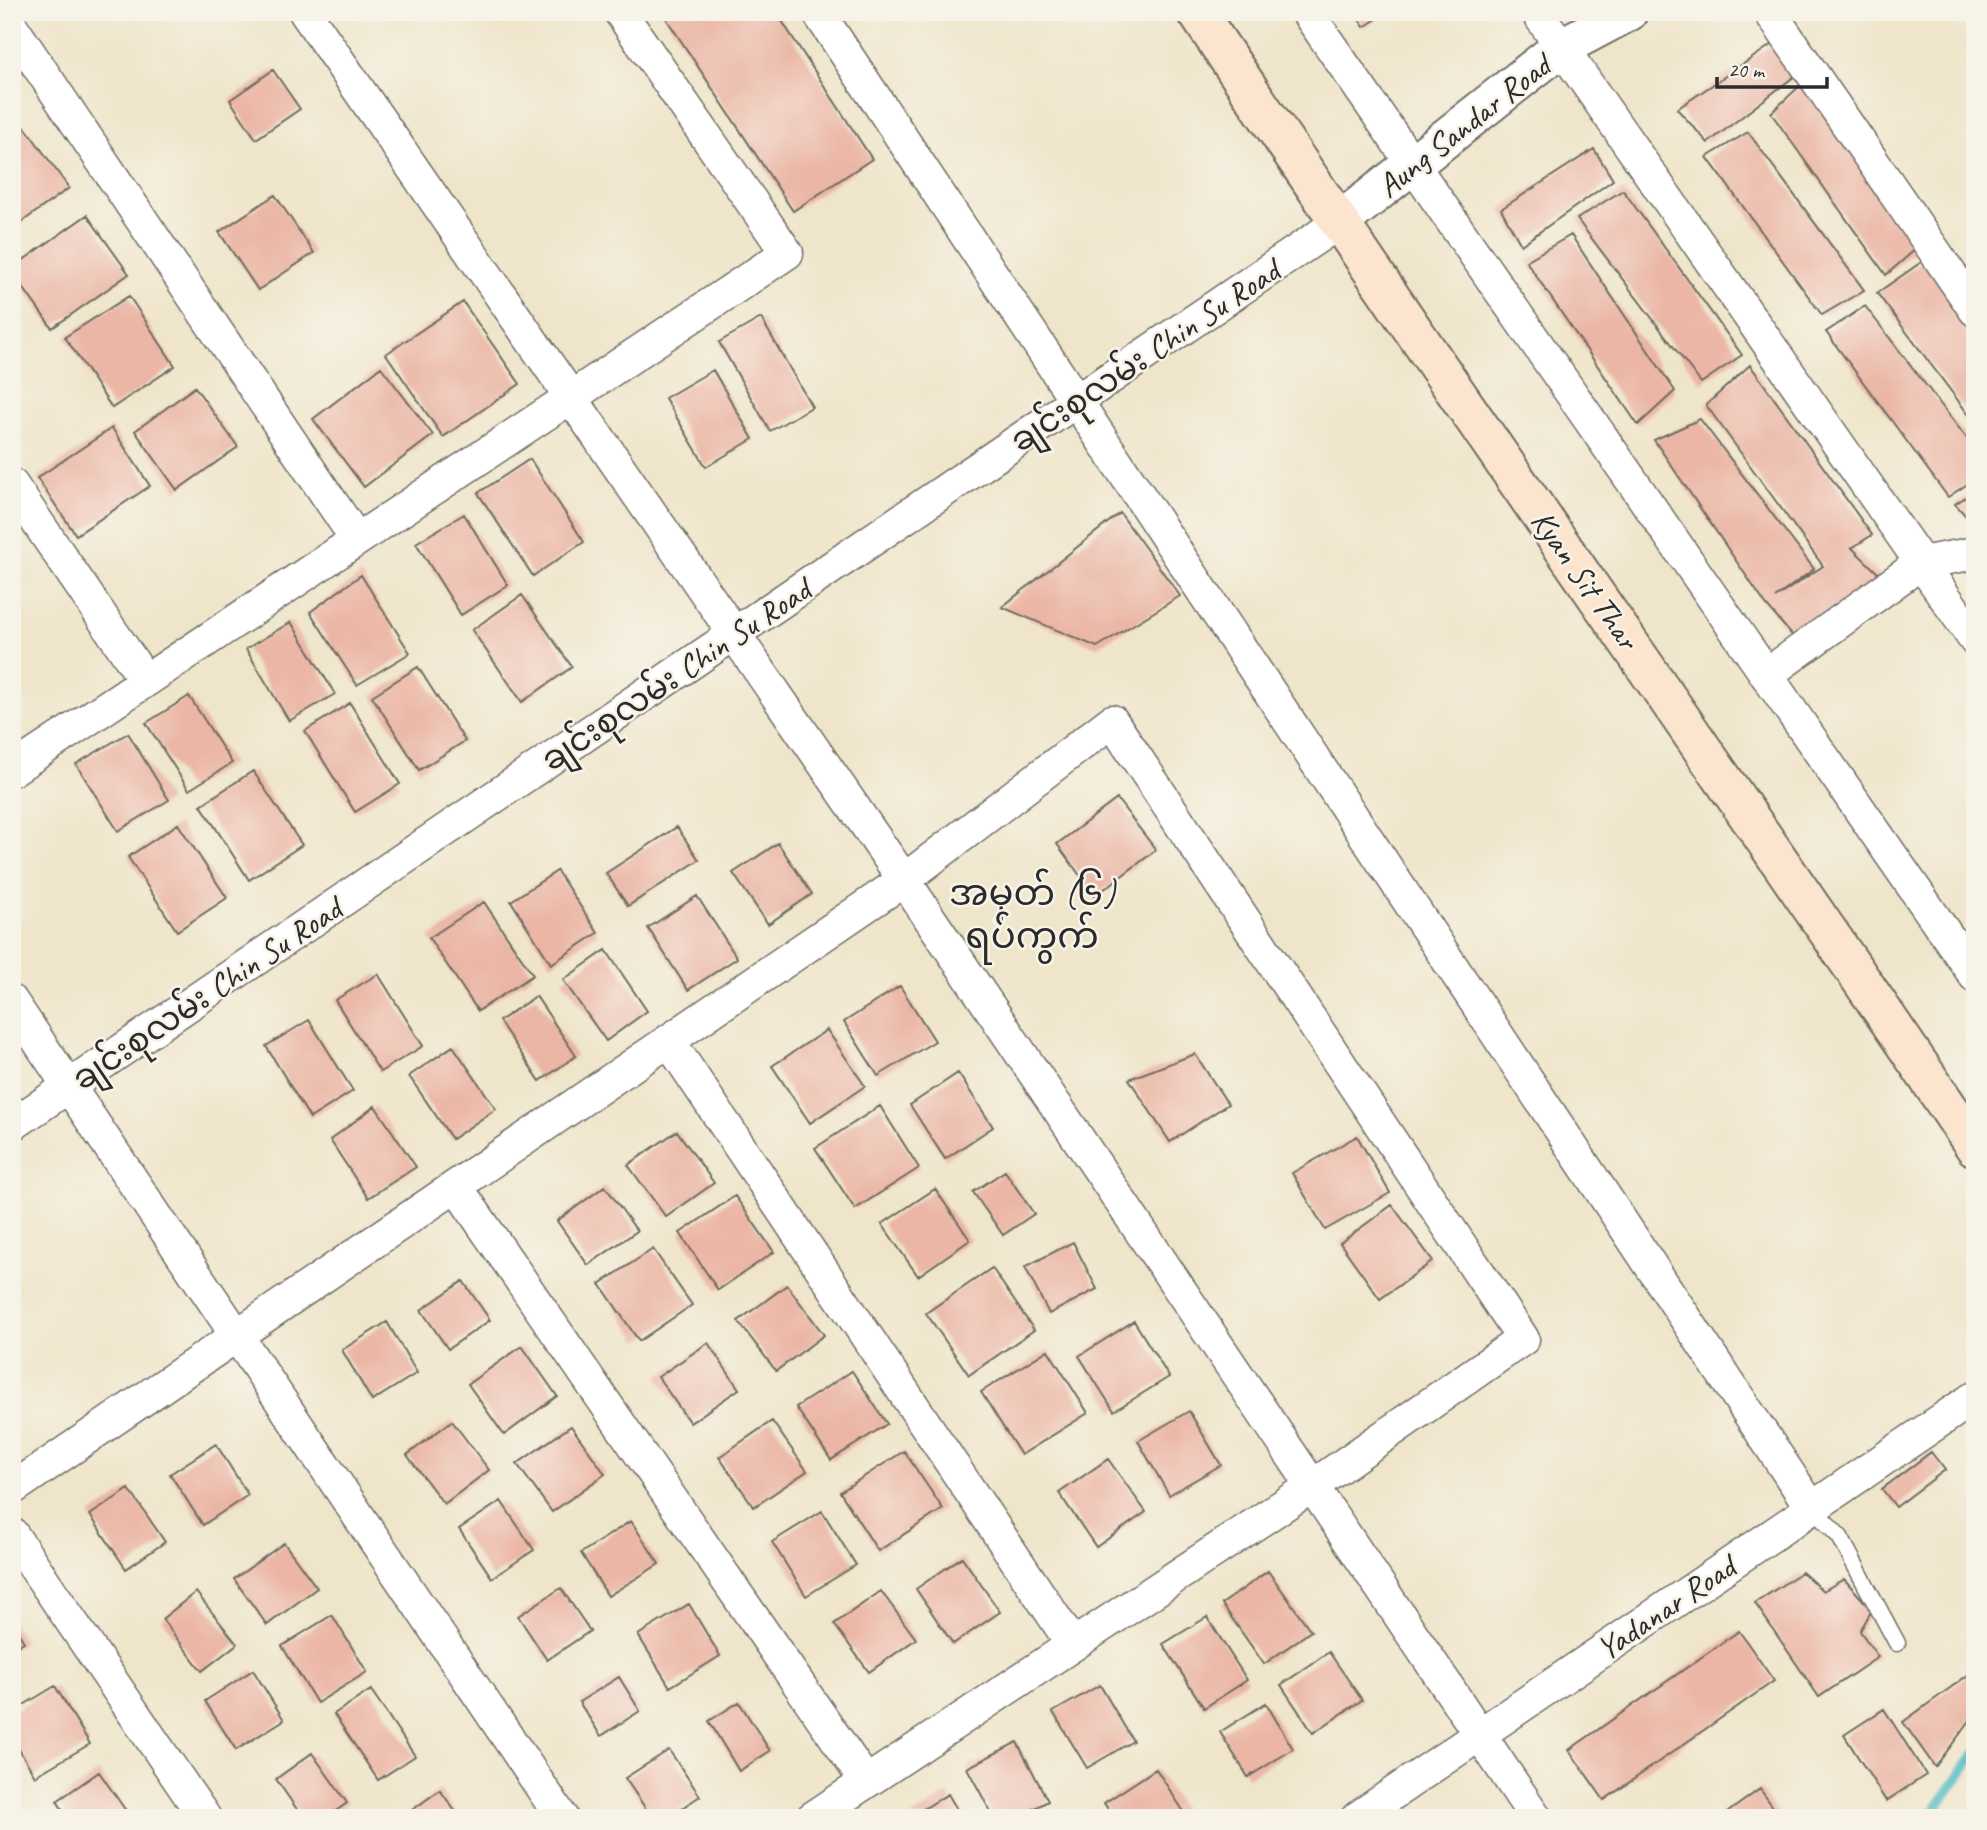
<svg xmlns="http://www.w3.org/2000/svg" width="1987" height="1830" font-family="Caveat,'Noto Sans Myanmar',sans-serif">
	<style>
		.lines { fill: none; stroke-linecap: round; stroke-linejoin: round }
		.stream { stroke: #4bbac2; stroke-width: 10 }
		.building { fill: #ebb6a5 }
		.service-casing { stroke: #706c63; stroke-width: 19 }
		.minor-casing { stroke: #706c63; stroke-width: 35 }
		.tertiary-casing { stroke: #706c63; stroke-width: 42 }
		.secondary-casing { stroke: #706c63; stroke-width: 42 }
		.service { stroke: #fff; stroke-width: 16 }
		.minor { stroke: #fff; stroke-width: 32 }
		.tertiary { stroke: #fff; stroke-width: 38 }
		.secondary { stroke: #fbe5cf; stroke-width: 38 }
		.labels { text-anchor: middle; stroke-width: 5; stroke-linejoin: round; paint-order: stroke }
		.street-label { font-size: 33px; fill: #2b2b2b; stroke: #f7f3e8 }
		.quarter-label { font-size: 37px; fill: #2b2b2b; stroke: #f7f3e8 }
	</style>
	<rect width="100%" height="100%" fill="#f7f3e8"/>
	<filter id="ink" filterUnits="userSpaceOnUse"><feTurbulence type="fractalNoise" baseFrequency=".0143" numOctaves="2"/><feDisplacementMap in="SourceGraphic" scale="14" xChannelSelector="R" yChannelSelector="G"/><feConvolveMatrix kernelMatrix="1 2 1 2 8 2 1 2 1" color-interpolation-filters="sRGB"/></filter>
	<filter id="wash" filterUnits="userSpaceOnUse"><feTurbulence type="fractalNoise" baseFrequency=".00686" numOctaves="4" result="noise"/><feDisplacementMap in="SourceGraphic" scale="28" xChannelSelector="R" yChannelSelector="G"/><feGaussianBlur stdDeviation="1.57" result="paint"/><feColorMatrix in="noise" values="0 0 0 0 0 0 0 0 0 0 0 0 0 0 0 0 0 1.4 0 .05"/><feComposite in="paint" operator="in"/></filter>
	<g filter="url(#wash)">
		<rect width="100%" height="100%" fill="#efe5ca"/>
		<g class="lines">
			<!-- stream -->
			<path class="stream" d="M1929,1818L1975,1754"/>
		</g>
		<g id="blocks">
			<!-- building -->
			<path class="building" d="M662,12H776L872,159L793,211Z
				M1354,12H1388L1364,27Z
				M1777,41L1800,72L1708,143L1677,109Z
				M273,70L300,109L256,139L230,100Z
				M1808,78L1918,247L1886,275L1771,113Z
				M25,127L69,188L12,229V136Z
				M1748,132L1864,290L1822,315L1707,157Z
				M1594,149L1613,180L1521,245L1501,209Z
				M1623,190L1742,355L1701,383L1577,219Z
				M275,195L314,253L258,290L219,232Z
				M87,215L129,274L52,328L12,272V268Z
				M1571,235L1675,391L1638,425L1526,261Z
				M1933,254L1975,316V423L1877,293Z
				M129,296L175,366L112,408L65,337Z
				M463,302L520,384L443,437L386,354Z
				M1865,306L1975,449V479L1948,497L1826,332Z
				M761,318L812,407L770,431L719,342Z
				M1750,365L1872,535L1852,548L1883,578L1803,648L1766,605L1654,440L1700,419L1814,569L1775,598L1823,566L1706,405Z
				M381,367L433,435L364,487L313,419Z
				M713,370L753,439L706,467L665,398Z
				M195,387L238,447L177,490L135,431Z
				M112,428L150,486L76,535L37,478Z
				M530,459L584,542L533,576L478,493Z
				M1975,491V526L1955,504Z
				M1120,513L1180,596L1097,647L1002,607Z
				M464,514L508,585L461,615L416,543Z
				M361,575L410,653L357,685L310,612Z
				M522,595L572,667L522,702L472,630Z
				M291,622L335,694L289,721L246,649Z
				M418,667L465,741L419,770L372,696Z
				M189,696L232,763L189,790L146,723Z
				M350,703L400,784L355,812L305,731Z
				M128,733L169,800L118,831L76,764Z
				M253,771L302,845L249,880L201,805Z
				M1117,799L1156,850L1095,896L1057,844Z
				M178,824L227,898L177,931L128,857Z
				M677,827L699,860L628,906L606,873Z
				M778,843L812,894L768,924L733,873Z
				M557,871L598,933L551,964L511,901Z
				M697,896L737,958L688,990L648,928Z
				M484,902L533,975L478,1011L429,938Z
				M606,950L647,1011L606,1041L563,980Z
				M378,974L423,1046L380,1072L335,1000Z
				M900,986L935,1041L878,1076L844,1022Z
				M536,996L576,1056L540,1081L499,1021Z
				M309,1020L353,1091L310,1118L266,1046Z
				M827,1030L865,1086L810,1123L772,1066Z
				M453,1046L496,1109L452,1139L409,1076Z
				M1195,1054L1228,1104L1170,1142L1129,1079Z
				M958,1073L993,1127L945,1159L910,1105Z
				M375,1106L416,1167L368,1198L330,1140Z
				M880,1106L919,1168L855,1209L815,1148Z
				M677,1131L714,1183L666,1217L628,1165Z
				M1357,1136L1390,1193L1325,1230L1292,1173Z
				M1005,1171L1034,1214L1003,1235L973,1192Z
				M605,1186L637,1231L588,1265L557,1221Z
				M935,1189L970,1240L918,1276L882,1224Z
				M735,1196L774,1252L718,1290L680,1233Z
				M1392,1205L1433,1261L1380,1299L1340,1243Z
				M1073,1242L1097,1289L1049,1314L1025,1267Z
				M653,1249L692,1305L639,1341L600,1284Z
				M992,1268L1034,1330L969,1375L926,1313Z
				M463,1281L490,1320L448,1349L421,1310Z
				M787,1285L824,1335L776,1371L738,1321Z
				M1134,1321L1169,1377L1114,1411L1079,1356Z
				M387,1322L417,1373L372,1401L342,1350Z
				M708,1343L739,1389L690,1423L658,1377Z
				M522,1346L557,1396L504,1435L468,1384Z
				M1048,1350L1088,1413L1021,1455L981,1392Z
				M852,1371L887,1424L831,1460L796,1407Z
				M1189,1411L1221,1465L1169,1495L1138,1441Z
				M452,1421L489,1470L444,1504L407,1455Z
				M772,1421L807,1471L754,1507L719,1457Z
				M571,1426L605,1474L552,1512L517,1464Z
				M216,1444L248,1495L203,1525L170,1474Z
				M904,1451L943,1509L878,1551L840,1492Z
				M1931,1452L1945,1470L1896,1507L1882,1489Z
				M1108,1459L1146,1512L1096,1547L1059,1493Z
				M129,1489L165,1542L126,1569L90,1515Z
				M501,1501L534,1550L492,1578L459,1529Z
				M822,1511L856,1565L806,1596L772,1542Z
				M631,1521L659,1564L608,1596L581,1553Z
				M284,1543L317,1588L267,1625L234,1579Z
				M962,1557L1000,1612L953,1644L916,1589Z
				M1268,1571L1311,1631L1264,1664L1222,1604Z
				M1802,1572L1823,1591L1844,1579L1872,1610L1860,1631L1878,1657L1819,1697L1755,1603Z
				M561,1588L590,1631L547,1660L518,1616Z
				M881,1591L916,1639L869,1672L834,1624Z
				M196,1592L237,1644L202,1671L162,1619Z
				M689,1604L720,1656L670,1687L638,1635Z
				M332,1615L367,1672L317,1703L282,1646Z
				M1207,1617L1247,1680L1204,1708L1163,1644Z
				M12,1622L24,1642L12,1649Z
				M1739,1631L1774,1681L1604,1800L1569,1750Z
				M1329,1652L1362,1700L1313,1733L1281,1685Z
				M253,1670L284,1720L236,1750L205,1701Z
				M1975,1670V1714L1935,1767L1903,1722Z
				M619,1677L640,1711L601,1736L579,1702Z
				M1100,1685L1133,1741L1087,1768L1053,1712Z
				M55,1686L90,1744L35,1776L12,1738V1712Z
				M371,1690L415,1756L378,1780L334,1714Z
				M739,1702L770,1751L739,1771L709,1721Z
				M1266,1703L1293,1749L1248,1777L1220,1732Z
				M1884,1709L1926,1775L1886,1801L1844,1735Z
				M1017,1742L1048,1801L1017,1818H994L967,1768Z
				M669,1750L700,1796L667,1818H652L625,1778Z
				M312,1753L347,1803L326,1818H303L276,1779Z
				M1156,1769L1188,1818H1114L1104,1803Z
				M99,1772L131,1818H68L57,1801Z
				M1760,1789L1781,1818H1720Z
				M440,1790L460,1818H401Z
				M948,1794L962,1818H909Z"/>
		</g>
	</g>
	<g filter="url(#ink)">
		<use href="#blocks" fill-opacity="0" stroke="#706c63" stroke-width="2"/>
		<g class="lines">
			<defs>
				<path id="service" d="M1811,1507L1840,1537L1897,1643"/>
				<path id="minor" d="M305,12L904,880L1536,1818
					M818,12L1811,1507
					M1307,12L1975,976
					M1537,12L1975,640
					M1770,12L1975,310
					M12,27L357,540
					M12,485L145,680
					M1766,675L1921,563L1975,553
					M12,770L787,253L620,12
					M12,1002L562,1818
					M669,1041L1073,1645
					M12,1125L1338,223
					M456,1186L866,1782
					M12,1489L904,880L1112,721L1523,1339L1314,1485L812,1818
					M12,1534L205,1818
					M1357,1818L1975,1397"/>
				<path id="tertiary" d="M1338,223L1560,48L1628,12"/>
				<path id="secondary" d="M1197,12C1452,393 1718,767 1975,1147"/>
			</defs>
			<!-- service casing -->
			<use href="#service" class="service-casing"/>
			<!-- minor casing -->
			<use href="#minor" class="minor-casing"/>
			<!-- tertiary casing -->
			<use href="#tertiary" class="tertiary-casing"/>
			<!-- secondary casing -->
			<use href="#secondary" class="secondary-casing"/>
			<!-- service -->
			<use href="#service" class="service"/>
			<!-- minor -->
			<use href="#minor" class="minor"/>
			<!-- tertiary -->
			<use href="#tertiary" class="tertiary"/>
			<!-- secondary -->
			<use href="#secondary" class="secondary"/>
		</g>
	</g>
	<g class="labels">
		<!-- street labels -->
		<g class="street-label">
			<text transform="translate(1463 125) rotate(-38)" y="12">Aung Sandar Road</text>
			<text transform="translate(1144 355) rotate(-34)" y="12">ချင်းစုလမ်း Chin Su Road</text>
			<text transform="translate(1586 579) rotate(55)" y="12">Kyan Sit Thar</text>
			<text transform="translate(675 674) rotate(-34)" y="12">ချင်းစုလမ်း Chin Su Road</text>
			<text transform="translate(206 993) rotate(-34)" y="12">ချင်းစုလမ်း Chin Su Road</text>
			<text transform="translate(1665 1607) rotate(-34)" y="12">Yadanar Road</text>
		</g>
		<!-- quarter labels -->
		<g class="quarter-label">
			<text x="1032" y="905">အမှတ် (၆)<tspan x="1032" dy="43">ရပ်ကွက်</tspan></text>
		</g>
	</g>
	<!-- margin -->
	<rect width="1987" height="1830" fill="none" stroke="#f7f3e8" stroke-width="42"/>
	<!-- scale -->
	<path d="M1717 77v10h110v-10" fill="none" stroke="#2b2b2b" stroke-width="3.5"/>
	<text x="1728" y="77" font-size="21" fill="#2b2b2b" stroke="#f7f3e8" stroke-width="5" paint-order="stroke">20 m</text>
</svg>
